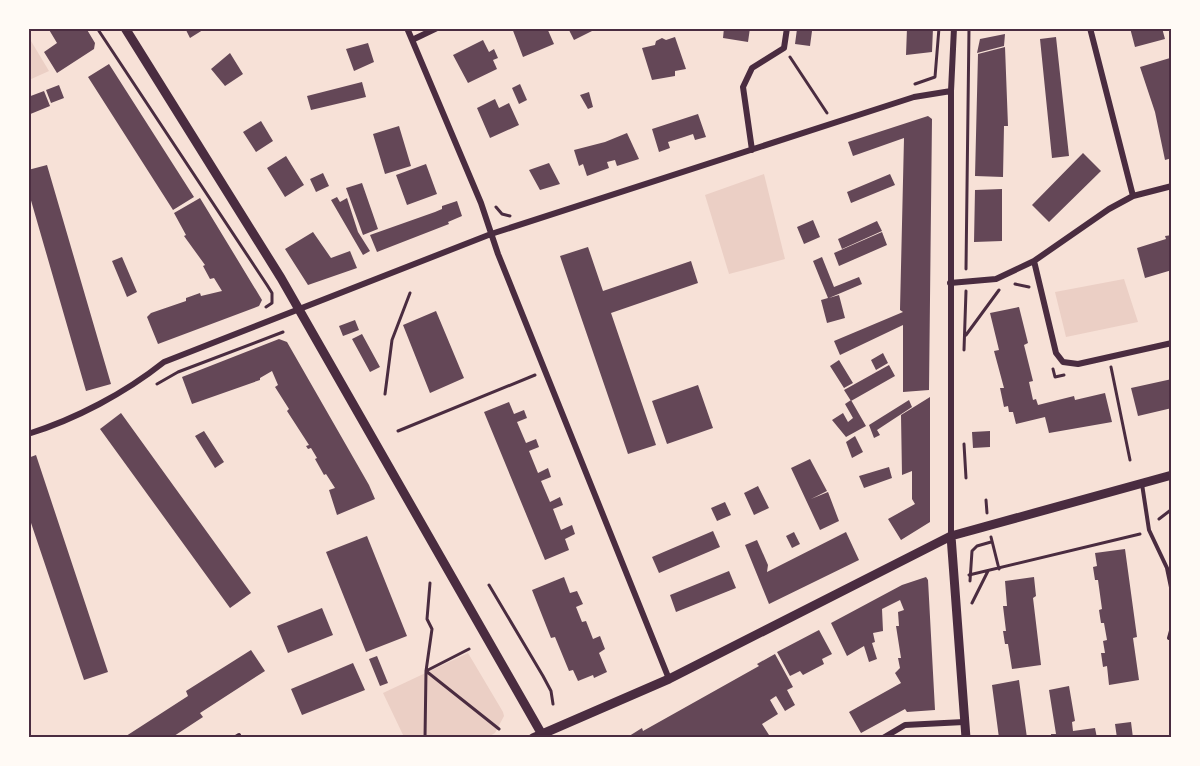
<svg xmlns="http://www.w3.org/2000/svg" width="1200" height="766" font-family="'Sofia Sans Condensed',sans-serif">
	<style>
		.green { fill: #ebcfc5 }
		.building { fill: #644757 }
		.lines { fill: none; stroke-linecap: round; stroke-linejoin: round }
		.path { stroke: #4a2c40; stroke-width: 3 }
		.service { stroke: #4a2c40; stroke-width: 4 }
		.minor { stroke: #4a2c40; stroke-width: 6 }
		.tertiary { stroke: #4a2c40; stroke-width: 9 }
		.neatline { fill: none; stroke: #4a2c40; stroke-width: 2 }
	</style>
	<rect width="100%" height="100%" fill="#f7e1d7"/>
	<!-- green -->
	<path class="green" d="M28,36L49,71L29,80H28Z
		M764,174L785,259L729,274L705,195Z
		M1124,279L1138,322L1066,337L1055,292Z
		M468,653L503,712L504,716L495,733L488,737H404L383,693Z"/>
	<!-- building -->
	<path class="building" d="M48,28H73L75,31L86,28L95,43L94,49L57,73L44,52L57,43Z
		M185,28H206L190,38Z
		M512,28H547L554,44L523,57Z
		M568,28H598L574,40Z
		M724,28H750L748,42L723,38Z
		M907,28H933L932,52L906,55Z
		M1130,28H1162L1165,39L1135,47Z
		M797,29L812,31L810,46L795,44Z
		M1005,34L1004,46L977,53L980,39Z
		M675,37L686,69L675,71V76L652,80L642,48L655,45L656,41L662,38L666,40Z
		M1056,37L1069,156L1052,158L1040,39Z
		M483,40L489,52L494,49L498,58L493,60L497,69L468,83L453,55Z
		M368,43L374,62L354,71L346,49Z
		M1005,47L1008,126H1004L1003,177L975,176L978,54Z
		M230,53L243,74L225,86L211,69Z
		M1170,58L1172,158L1165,160L1155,112L1140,67Z
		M109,64L194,197L173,210L88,77Z
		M362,82L366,97L311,110L307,96Z
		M520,84L527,100L519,104L512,88Z
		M59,85L64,98L51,103L46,90Z
		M44,91L50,106L28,115V97Z
		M589,92L593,107L588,109L580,95Z
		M495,99L499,108L509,103L519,125L490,138L477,108Z
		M698,114L706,137L695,140L693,134L681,138L668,142L670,148L659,152L652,129Z
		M928,116L932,119L929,390L903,392V325L840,355L834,341L903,312L900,310L904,138L853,156L848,142Z
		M261,121L273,141L256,152L243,132Z
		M399,126L411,166L385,174L373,134Z
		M627,133L639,159L617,166L615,160L607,162L609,168L587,176L583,164L579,166L574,150L605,142Z
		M1083,153L1101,171L1049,222L1032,205Z
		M286,156L304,185L285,197L267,168Z
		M549,163L560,184L540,190L529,170Z
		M426,164L437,194L407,205L396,175Z
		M47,165L111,384L86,391L28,190V170Z
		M323,173L329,186L316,192L310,179Z
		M890,174L895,185L851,203L847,192Z
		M362,183L378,229L363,235L346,188Z
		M1002,189V241L974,242L975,190Z
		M337,197L340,202L347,198L358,232L370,251L363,255L331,200Z
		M200,198L262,300L259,306L158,344L147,317L151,313L186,301V298L200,293L201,296L222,291L214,278L210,279L203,266L205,265L184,236L186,235L174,213Z
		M457,201L462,216L448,222L449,224L377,252L370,235L435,212L442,209V206Z
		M813,220L820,237L804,244L797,227Z
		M877,221L882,231L842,249L838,239Z
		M313,232L331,258L350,251L357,268L308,285L285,249Z
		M882,232L887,245L839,266L834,253Z
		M1172,235V270L1145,278L1137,248L1166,239L1165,236Z
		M588,247L603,291L691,261L698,283L611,313L656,445L628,454L560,256Z
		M122,257L137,292L127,297L112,261Z
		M822,257L834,287L859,277L862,284L829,298L839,295L845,318L827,323L821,300L828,298L813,261Z
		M1019,307L1028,343L1024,345L1033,381L1029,382L1033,400L1036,399L1038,405L1074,396L1075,400L1105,393L1112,422L1049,433L1045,417L1016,424L1013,412H1009L1008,406L1004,407L1000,388H1004L994,351L999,350L990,313Z
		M436,311L464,378L430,393L403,325Z
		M355,320L359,330L343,336L339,326Z
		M362,334L380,367L370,372L352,339Z
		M279,339L287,342L369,485L375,499L337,515L329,490L335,488L326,474L324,475L315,459L317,458L311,448L308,449L306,446L309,445L287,411L289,409L275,387L278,385L272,371L260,378V380L192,404L182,377Z
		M883,353L888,363L876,370L871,360Z
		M839,360L853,383L844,388L830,366Z
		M889,365L895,376L851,401L844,390Z
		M1172,379V408L1138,416L1131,388Z
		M698,385L713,428L667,444L652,401Z
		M930,397V522L901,540L888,519L915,504L912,499V471L902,475L901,415Z
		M851,400L866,426L846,437L832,420L843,413L848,422L853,418L845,404Z
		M909,400L912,407L877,430L880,435L874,438L869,425Z
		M509,402L514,414L524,410L527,418L517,422L526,443L536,439L539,447L529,451L538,473L548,468L551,477L541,481L550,502L560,497L563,505L553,509L561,530L572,525L575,534L565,539L569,550L545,560L484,412Z
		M121,413L251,593L230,608L100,429Z
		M204,431L224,462L215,468L195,436Z
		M990,431V447L973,448L972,432Z
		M855,436L863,452L852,458L846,442Z
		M36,455L108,672L84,680L28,514V458Z
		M810,459L827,491L811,499L828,492L839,521L820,530L791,468Z
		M889,467L892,478L864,488L859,476Z
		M758,486L769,508L754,515L744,493Z
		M725,502L731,515L717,521L711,508Z
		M713,531L720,547L659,573L652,557Z
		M794,532L800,544L792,548L786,536Z
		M846,532L859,560L769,604L745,545L757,540L768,565L767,572Z
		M367,536L407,636L366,652L326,552Z
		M1125,549L1137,637L1133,638L1139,680L1109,685L1107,666L1103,667L1101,653H1105L1103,641L1107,640L1104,623H1101L1099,610L1102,609L1098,580H1095L1093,567L1097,566L1095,553Z
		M729,571L736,588L676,612L670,595Z
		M564,577L570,593L577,591L583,604L576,607L582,622L586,621L593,639L600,636L605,649L599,653L607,672L594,678L593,675L578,681L573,670L569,671L555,637L551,638L532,590Z
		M926,577L928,580L935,710L907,712L905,709L861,733L849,712L901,683L895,673L900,668L898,658H901L896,626H899L898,612L904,610L900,600L882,609L883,631L873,633L875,642L872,643L877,659L869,662L864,646L847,656L831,623L902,585Z
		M1034,577L1036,596L1033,598L1041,665L1012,669L1008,644H1005L1003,631H1006L1003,606H1007L1005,581Z
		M322,608L333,635L288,653L277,626Z
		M819,630L832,654L822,659L824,664L803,675L800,671L790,676L777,652Z
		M251,650L265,671L200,713L203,717L171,738H123L188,696L186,691Z
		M775,654L793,687L787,690L795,705L785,711L776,696L770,700L778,714L762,724L769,735L764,738H626L642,728L643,731L759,666L757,664Z
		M377,656L388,683L380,686L369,659Z
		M353,663L365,690L302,715L291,689Z
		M1019,680L1027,738H999L992,685Z
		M1069,686L1075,721L1072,722L1073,731L1095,728L1097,738H1051V734H1056L1049,690Z
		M1131,722L1133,738H1117L1115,724Z"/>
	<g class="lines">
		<!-- path -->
		<path class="path" d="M97,28L267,285L272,293V303L266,307
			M790,57L827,113
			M915,84L935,77L939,28
			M496,207L502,214L510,216
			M966,269L969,28
			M1015,284L1029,287
			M966,335L999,290
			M964,350L966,291
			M1111,367L1130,460
			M1053,369L1055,377L1064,375
			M157,384L178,372L283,332
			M385,394L392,340L410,293
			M398,431L535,375
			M964,444L966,478
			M986,500L987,513
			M1159,519L1172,509
			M991,537L999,569
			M969,575L1140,534
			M970,581L972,551L977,546L991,542
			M489,585L543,676L551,691L553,704
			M972,603L988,571
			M469,649L426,671L499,729
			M425,738L426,671L432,629L427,619L430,583"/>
		<!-- service -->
		<path class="service" d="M1142,484L1149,530L1167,568L1172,592
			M1169,638L1172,627
			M234,738L239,735L240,738"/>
		<!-- minor -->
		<path class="minor" d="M407,28L481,203L498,254L669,679
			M1090,28L1133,196
			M412,40L437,28
			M752,150L743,87L752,68L784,48L787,28
			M1034,261L1056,353L1063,362L1078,364L1172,343
			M950,283L996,279L1034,261L1109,209L1133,196L1172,186
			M28,434C76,419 125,393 164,362L491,234L914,97L951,91
			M951,536V91L954,28
			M883,738L905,725L964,722"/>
		<!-- tertiary -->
		<path class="tertiary" d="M125,28L281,278L544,738
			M951,536L966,738
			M533,738L669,679L951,536L1172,475"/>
	</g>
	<!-- border -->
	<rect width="1200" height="766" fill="none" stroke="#fffaf5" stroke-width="60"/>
	<rect x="30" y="30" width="1140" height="706" class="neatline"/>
</svg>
